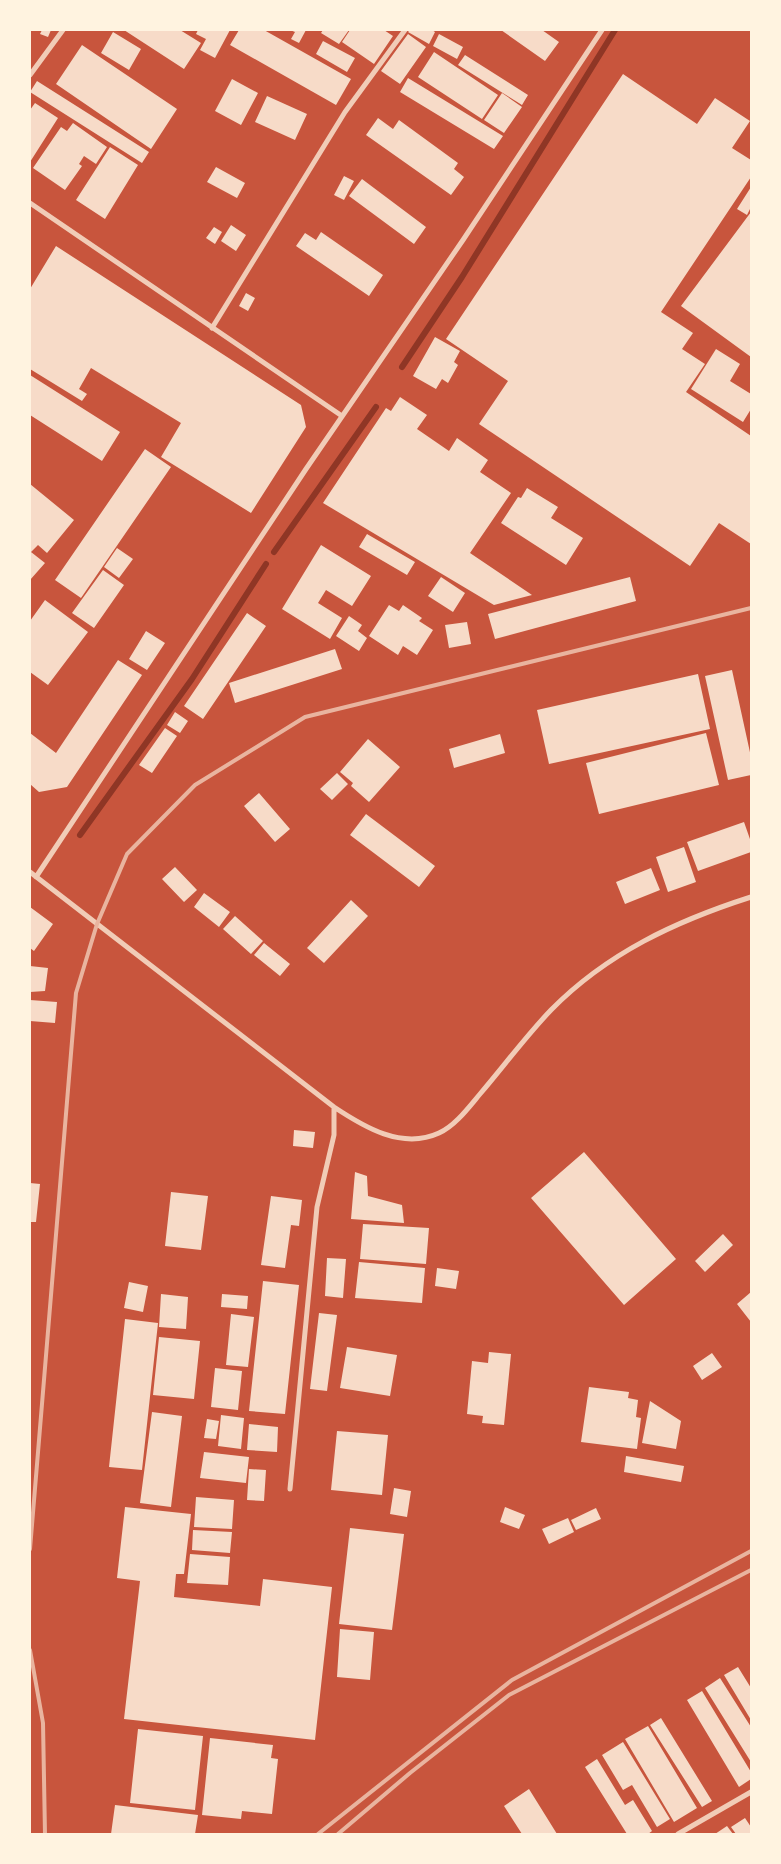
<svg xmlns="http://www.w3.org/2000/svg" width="781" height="1864" font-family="Montserrat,sans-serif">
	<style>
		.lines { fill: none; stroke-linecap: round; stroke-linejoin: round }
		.stream { stroke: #8f3625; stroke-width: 6 }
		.building { fill: #f7dbc8 }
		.minor { stroke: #f1ccb7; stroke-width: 5 }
		.rail { stroke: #e9b49f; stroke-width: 4 }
	</style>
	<rect width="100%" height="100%" fill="#c8553d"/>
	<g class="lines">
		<!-- stream -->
		<path class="stream" d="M402,367L462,277L615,30
			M274,552L376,407
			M80,835L192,679L266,564"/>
	</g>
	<!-- building -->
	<path class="building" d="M42,30H51L48,37L40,34Z
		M124,30H180L201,43L184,69Z
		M198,30H230L215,58L200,50L206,39L196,34Z
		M239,30H264L351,79L336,105L230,45Z
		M290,30H306L299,43L291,39L295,32Z
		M323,30H349L339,44L321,33Z
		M350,30H384L393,36L374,64L342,42Z
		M410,30H432L435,32L429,44L408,32Z
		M501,30H542L559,42L545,61Z
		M113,32L141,49L129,70L101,53Z
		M408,34L426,47L400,84L381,71Z
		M439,34L463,47L457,59L433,46Z
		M323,41L355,58L347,72L316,54Z
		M82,45L177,109L151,149L56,84Z
		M434,52L498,95L482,119L418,77Z
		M465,55L528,95L522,105L458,65Z
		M623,74L697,124L715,98L750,121L732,148L751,160V177L661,312L693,333L682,349L705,364L686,392L751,436V544L719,523L690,566L479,424L508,381L446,339Z
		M408,78L503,136L494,149L400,92Z
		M232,79L258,93L241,125L215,111Z
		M37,81L149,152L142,163L30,92Z
		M502,93L522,107L504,133L484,120Z
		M267,96L307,114L295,140L255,122Z
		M35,103L58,118L30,162V110Z
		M378,118L393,129L399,120L458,163L454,169L464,177L451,195L366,135Z
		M73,123L107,147L96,164L84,156L79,164L82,166L65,190L33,168L61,127L67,131Z
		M110,147L138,165L105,219L76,200Z
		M216,167L245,183L237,198L207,182Z
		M344,176L354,181L344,200L334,195Z
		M362,179L426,227L414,244L349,196Z
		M751,187V207L747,215L737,209Z
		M751,212V357L681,306Z
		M231,225L246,235L236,251L221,241Z
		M214,227L222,232L215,244L206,238Z
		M321,232L383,275L369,296L296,246L305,233L316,240Z
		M56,246L301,405L306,427L251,513L161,457L181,423L91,368L79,389L87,394L82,401L30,369V289Z
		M246,293L255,298L248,311L239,306Z
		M435,337L460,351L454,362L458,365L448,383L442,379L436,389L413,376Z
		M716,349L740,364L730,381L751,394V409L743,422L691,389Z
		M30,375L120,432L102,461L30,415Z
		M400,397L427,415L417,429L449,451L457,438L488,460L480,472L511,493L470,553L532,595L494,605L323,503L386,408L391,411Z
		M145,449L171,467L81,598L55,580Z
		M30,484L74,520L47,553L38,545L31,552L45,563L30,580Z
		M527,488L558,507L551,518L583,538L566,565L501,523L518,497L521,498Z
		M367,534L415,562L407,575L359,547Z
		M321,545L371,576L352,606L326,590L318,603L342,618L330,639L282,609Z
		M117,548L133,559L119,578L104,567Z
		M103,570L124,585L94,628L72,613Z
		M441,577L465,593L453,612L428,596Z
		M630,577L636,601L495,639L488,614Z
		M45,600L88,632L48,685L30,672V621Z
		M389,605L399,611L403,605L422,618L419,621L433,630L417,655L403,646L398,655L369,636Z
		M247,613L266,626L203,719L184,706Z
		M349,616L362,625L358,631L367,638L359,651L336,636Z
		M467,622L471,644L449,648L445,625Z
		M146,631L165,643L147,670L129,659Z
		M335,649L342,669L235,703L229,683Z
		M118,660L142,675L67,787L39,792L30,784V733L56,753Z
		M732,670L751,757V775L728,780L705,676Z
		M698,674L710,729L549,764L537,710Z
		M175,712L188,721L180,733L167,725Z
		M165,728L177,736L152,773L139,765Z
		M706,733L719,785L599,814L586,763Z
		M500,734L505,753L454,768L449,749Z
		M368,739L400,767L369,802L351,786L353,783L340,772Z
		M337,773L348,784L332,800L320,789Z
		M259,793L290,829L275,842L244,806Z
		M366,814L435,866L419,887L350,835Z
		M744,822L751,842V852L698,871L687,842Z
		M684,847L696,882L668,892L656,857Z
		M175,867L197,890L184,902L162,879Z
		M651,868L660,890L625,904L616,882Z
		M204,893L230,912L219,927L194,907Z
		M351,900L368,916L324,963L307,948Z
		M30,907L53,924L34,951L30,948Z
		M235,916L263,941L251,954L223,929Z
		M264,943L290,964L280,976L254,955Z
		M30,966L48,968L45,991L30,992Z
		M30,1000L57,1002L55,1023L30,1021Z
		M294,1130L315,1132L313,1148L293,1146Z
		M584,1152L676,1259L624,1305L531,1198Z
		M355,1172L367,1176L368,1196L402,1205L404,1223L351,1219Z
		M30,1183L40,1184L36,1222H30Z
		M171,1192L208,1196L201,1250L165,1246Z
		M271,1196L302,1200L299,1226L291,1225L285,1268L261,1265Z
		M363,1224L429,1228L426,1264L360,1259Z
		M723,1234L733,1245L705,1272L695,1261Z
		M327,1258L346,1259L343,1298L325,1296Z
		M359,1262L425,1268L422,1303L355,1298Z
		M437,1268L459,1271L456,1289L435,1286Z
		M263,1281L299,1285L285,1414L249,1411Z
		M129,1282L148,1286L143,1312L124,1308Z
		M751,1292V1322L737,1304Z
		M161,1294L188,1297L186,1329L159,1327Z
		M222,1294L248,1296L247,1309L221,1307Z
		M319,1313L337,1315L327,1391L310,1389Z
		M231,1314L254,1317L248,1367L226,1365Z
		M125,1319L158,1323L142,1470L109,1467Z
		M159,1337L200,1341L194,1399L153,1395Z
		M347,1347L397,1355L390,1396L340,1388Z
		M489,1352L511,1354L504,1425L482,1423L483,1416L467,1414L472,1361L488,1363Z
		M712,1353L722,1367L702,1380L693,1366Z
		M215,1368L242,1371L238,1410L211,1407Z
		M589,1387L629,1392L628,1398L638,1400L636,1417L641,1418L637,1449L581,1442Z
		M650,1401L681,1421L676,1449L642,1443Z
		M152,1412L182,1416L171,1507L140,1503Z
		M221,1415L244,1418L241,1449L218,1446Z
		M207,1419L219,1421L216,1439L204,1438Z
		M249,1424L278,1427L277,1452L247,1450Z
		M337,1431L388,1435L382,1495L331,1490Z
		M204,1452L249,1457L246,1483L200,1478Z
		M626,1456L684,1466L681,1482L624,1472Z
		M249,1469L266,1470L264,1501L247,1500Z
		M394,1488L411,1491L407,1517L390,1514Z
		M196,1497L234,1500L232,1529L194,1527Z
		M125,1507L191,1514L184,1574H176L174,1597L260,1606L263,1579L332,1587L315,1740L124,1719L140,1581L117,1578Z
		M505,1507L525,1515L519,1529L500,1522Z
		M596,1508L601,1519L576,1530L571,1520Z
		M568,1518L574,1532L549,1544L542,1529Z
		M350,1528L404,1534L392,1630L339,1624Z
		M193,1530L232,1532L230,1553L192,1550Z
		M190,1554L230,1557L228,1585L187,1583Z
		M340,1629L374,1632L370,1680L337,1677Z
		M738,1667L751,1688V1720L724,1675Z
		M720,1678L751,1727V1762L705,1688Z
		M702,1691L751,1772V1779L739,1787L687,1700Z
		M661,1718L712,1801L702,1807L650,1725Z
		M648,1726L697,1808L674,1822L625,1739Z
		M138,1729L203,1736L195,1810L130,1803Z
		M210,1738L273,1745L271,1758L278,1759L272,1814L242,1811L241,1819L202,1815Z
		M623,1742L670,1819L657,1827L632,1785L623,1790L602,1755Z
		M597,1759L625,1805L633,1800L652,1831L648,1834H627L585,1767Z
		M529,1789L557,1834H522L504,1806Z
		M115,1805L198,1815L195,1834H111Z
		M745,1818L751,1827V1834H736L731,1827Z
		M727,1826L733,1834H715Z"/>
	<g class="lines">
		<!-- minor -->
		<path class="minor" d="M30,75L63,30
			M30,203L342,416
			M212,328L345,112L405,30
			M30,872L334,1107C364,1127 402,1150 439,1133C455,1126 469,1107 480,1094C504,1066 526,1036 551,1010C607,953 676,921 751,897
			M36,877L306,469L463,240L602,30
			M290,1489L317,1207L334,1135V1107
			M678,1834L751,1792"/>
		<!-- rail -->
		<path class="rail" d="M30,1549L76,993L97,924L127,854L195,785L305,717L751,608
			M30,1650L43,1723L45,1834
			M318,1834L512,1680L751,1551
			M338,1834L410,1773L509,1695L751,1570"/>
	</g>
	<!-- border -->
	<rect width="781" height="1864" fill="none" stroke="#fff3e0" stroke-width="62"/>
</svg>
